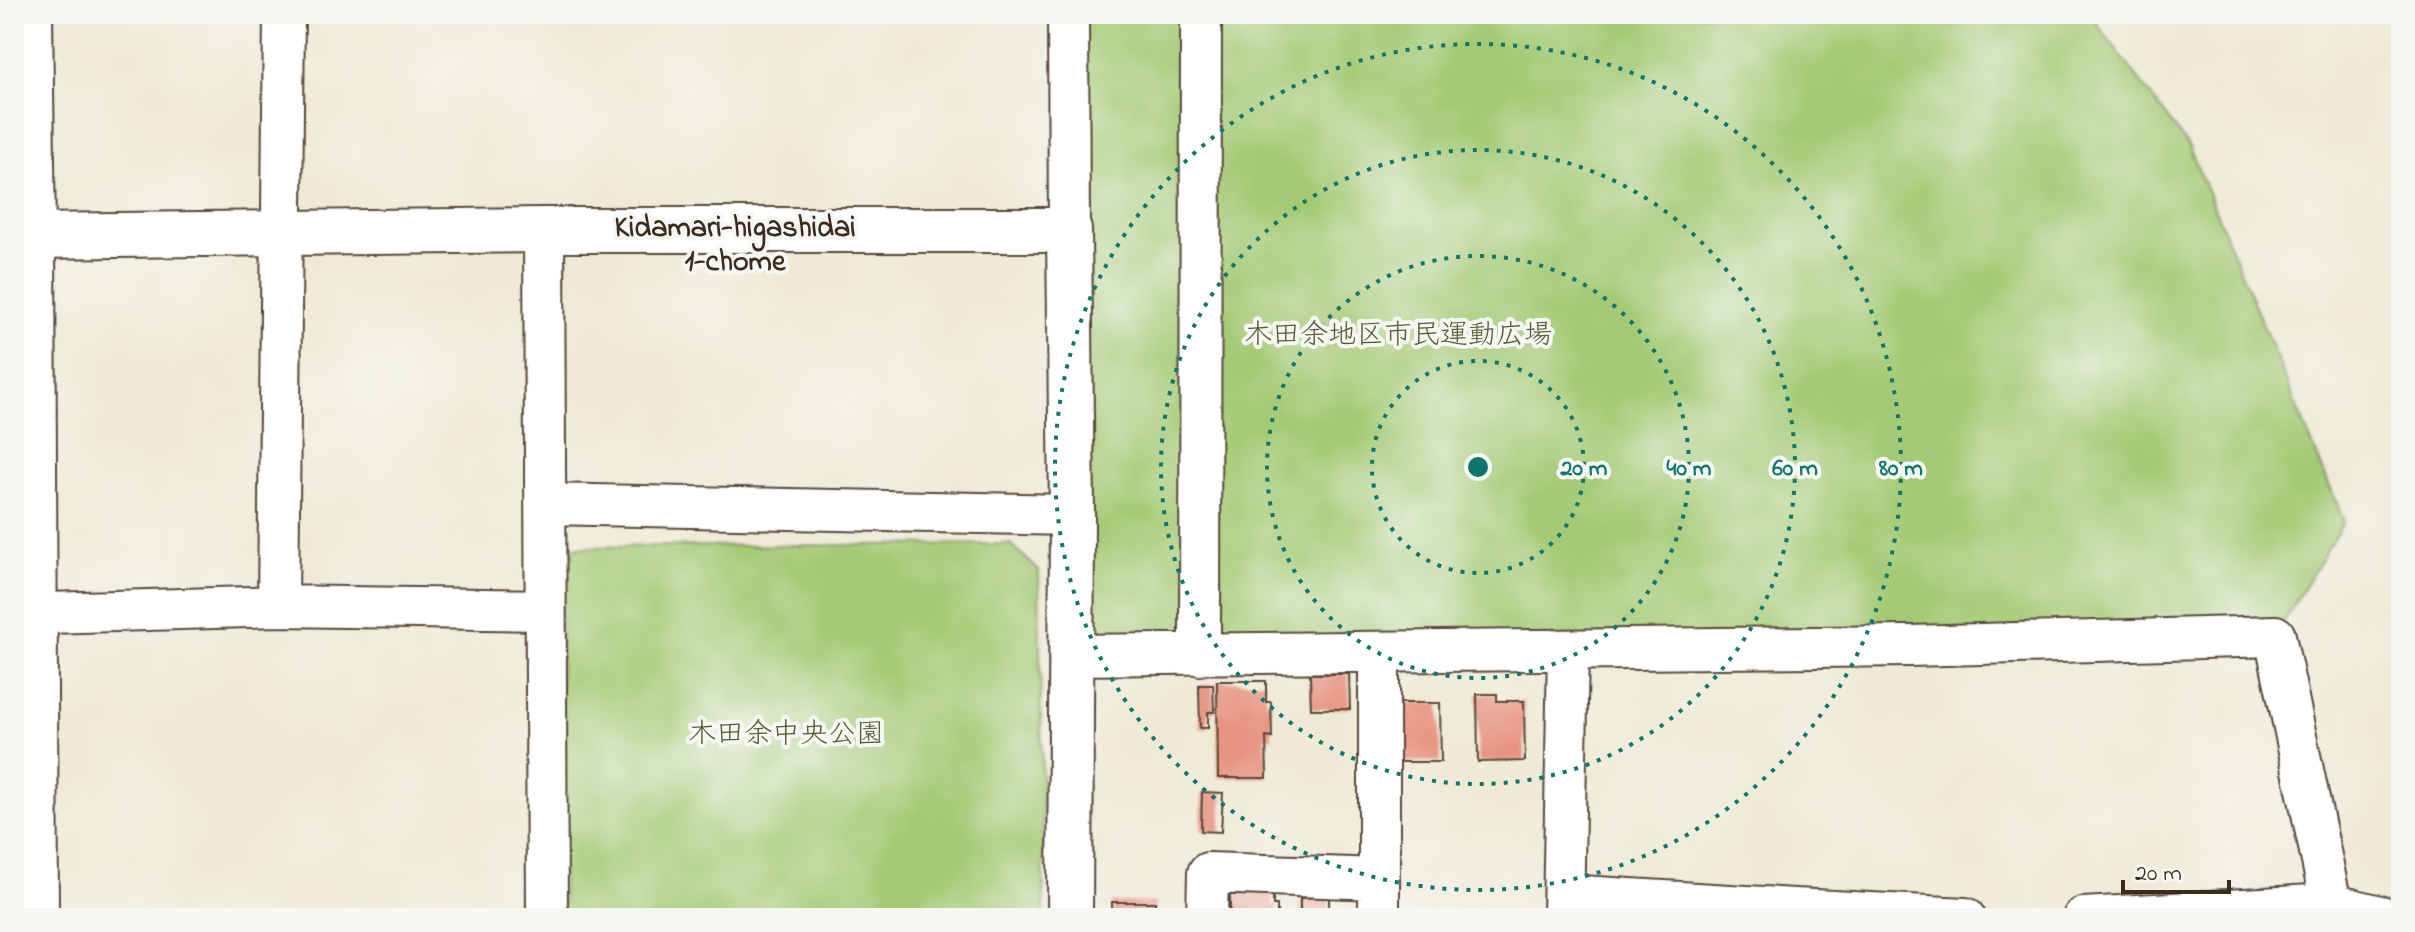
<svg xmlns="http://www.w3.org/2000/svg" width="2415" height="932" font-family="'Indie Flower','Klee One',sans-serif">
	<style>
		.green { fill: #a4ca74; stroke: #707a49; stroke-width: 2 }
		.building { fill: #e89482 }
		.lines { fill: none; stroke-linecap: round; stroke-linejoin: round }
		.minor-casing { stroke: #564739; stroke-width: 44 }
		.tertiary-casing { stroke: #564739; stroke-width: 48 }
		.minor { stroke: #fff; stroke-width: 40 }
		.tertiary { stroke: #fff; stroke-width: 44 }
		.ring { fill: none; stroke: #0f766e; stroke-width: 4; stroke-dasharray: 4 8 }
		.labels { text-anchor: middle; stroke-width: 8; stroke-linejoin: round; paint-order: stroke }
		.park-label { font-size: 28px; fill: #5a5a38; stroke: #f6f6f2 }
		.neighbourhood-label { font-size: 30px; font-weight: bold; fill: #3b2a1e; stroke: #f6f6f2 }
		.centre { fill: #0f766e; stroke: #f6f6f2; stroke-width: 4 }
		.ring-label { font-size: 24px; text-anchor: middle; font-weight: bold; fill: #0f766e; stroke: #f6f6f2; stroke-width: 8; stroke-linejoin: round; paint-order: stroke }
	</style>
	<rect width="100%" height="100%" fill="#f6f6f2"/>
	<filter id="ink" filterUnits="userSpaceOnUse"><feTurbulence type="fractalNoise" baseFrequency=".0125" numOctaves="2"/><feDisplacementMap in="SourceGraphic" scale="16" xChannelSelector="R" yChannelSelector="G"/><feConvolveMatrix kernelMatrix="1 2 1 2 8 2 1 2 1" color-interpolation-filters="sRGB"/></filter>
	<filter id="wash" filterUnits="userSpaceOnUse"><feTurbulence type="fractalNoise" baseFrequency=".006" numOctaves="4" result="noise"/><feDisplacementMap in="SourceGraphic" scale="32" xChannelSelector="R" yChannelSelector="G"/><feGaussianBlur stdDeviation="1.8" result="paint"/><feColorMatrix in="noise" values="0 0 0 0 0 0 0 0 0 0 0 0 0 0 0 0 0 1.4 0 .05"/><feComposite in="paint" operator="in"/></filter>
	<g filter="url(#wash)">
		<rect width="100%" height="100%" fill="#efead5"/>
		<!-- green -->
		<path class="green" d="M1068,14H2090L2189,147L2344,521L2275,636L1071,655Z
			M1011,544L1039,571L1044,918H563L560,559L576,547Z"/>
		<g id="blocks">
			<!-- building -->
			<path class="building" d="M1310,674H1349L1350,709H1311Z
				M1217,681H1266V702H1271L1272,738L1266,737L1267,778H1218Z
				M1199,685H1213L1214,712H1208V728H1200Z
				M1477,694H1497V701H1524L1525,761L1478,762Z
				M1399,703H1440L1441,762H1399Z
				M1202,792L1223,793L1221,832L1201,831Z
				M1230,893H1273V905H1277V918H1230Z
				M1329,897V918H1300V898Z
				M1112,902H1155V918H1112Z"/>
		</g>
	</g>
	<g filter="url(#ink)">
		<use href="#blocks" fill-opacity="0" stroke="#564739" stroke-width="2"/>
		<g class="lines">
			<defs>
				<path id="minor" d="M1068,14L1069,230
					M544,230L547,918
					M546,504L1072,515
					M278,606L284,14
					M14,614L278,606L545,610
					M1071,655L1910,646L2275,636L2331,904L2329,918
					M1200,655L1201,14
					M1564,895L1795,909
					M1207,918L1208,873L1379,879
					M1379,918V653
					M1563,918L1568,650
					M1795,918V909L1965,918
					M2083,918L2331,904L2388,918"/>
				<path id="tertiary" d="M30,14L33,236L36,918
					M33,236L544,230H1069L1072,515L1070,918"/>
			</defs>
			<!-- minor casing -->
			<use href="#minor" class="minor-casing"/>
			<!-- tertiary casing -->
			<use href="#tertiary" class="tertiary-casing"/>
			<!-- minor -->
			<use href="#minor" class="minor"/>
			<!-- tertiary -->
			<use href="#tertiary" class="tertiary"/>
		</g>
	</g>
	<!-- distance rings -->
	<g class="ring">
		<circle cx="1478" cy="467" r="106"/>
		<circle cx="1478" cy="467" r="211"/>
		<circle cx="1478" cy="467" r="317"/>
		<circle cx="1478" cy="467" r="423"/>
	</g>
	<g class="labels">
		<!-- park labels -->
		<g class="park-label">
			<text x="1398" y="343">木田余地区市民運動広場</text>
			<text x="786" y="742">木田余中央公園</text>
		</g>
		<!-- neighbourhood labels -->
		<g class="neighbourhood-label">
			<text x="735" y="236">Kidamari-higashidai<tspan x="735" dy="34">1-chome</tspan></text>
		</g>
	</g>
	<circle cx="1478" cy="467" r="12" class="centre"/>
	<g class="ring-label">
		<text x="1584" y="475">20 m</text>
		<text x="1689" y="475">40 m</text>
		<text x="1795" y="475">60 m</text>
		<text x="1901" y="475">80 m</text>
	</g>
	<!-- margin -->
	<rect width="2415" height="932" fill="none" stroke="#f6f6f2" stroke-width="48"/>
	<!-- scale -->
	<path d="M2123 880v12h106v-12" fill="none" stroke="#3b2a1e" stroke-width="4"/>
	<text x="2135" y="880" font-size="24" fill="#3b2a1e" stroke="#f6f6f2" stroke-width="6" paint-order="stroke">20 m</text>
</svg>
